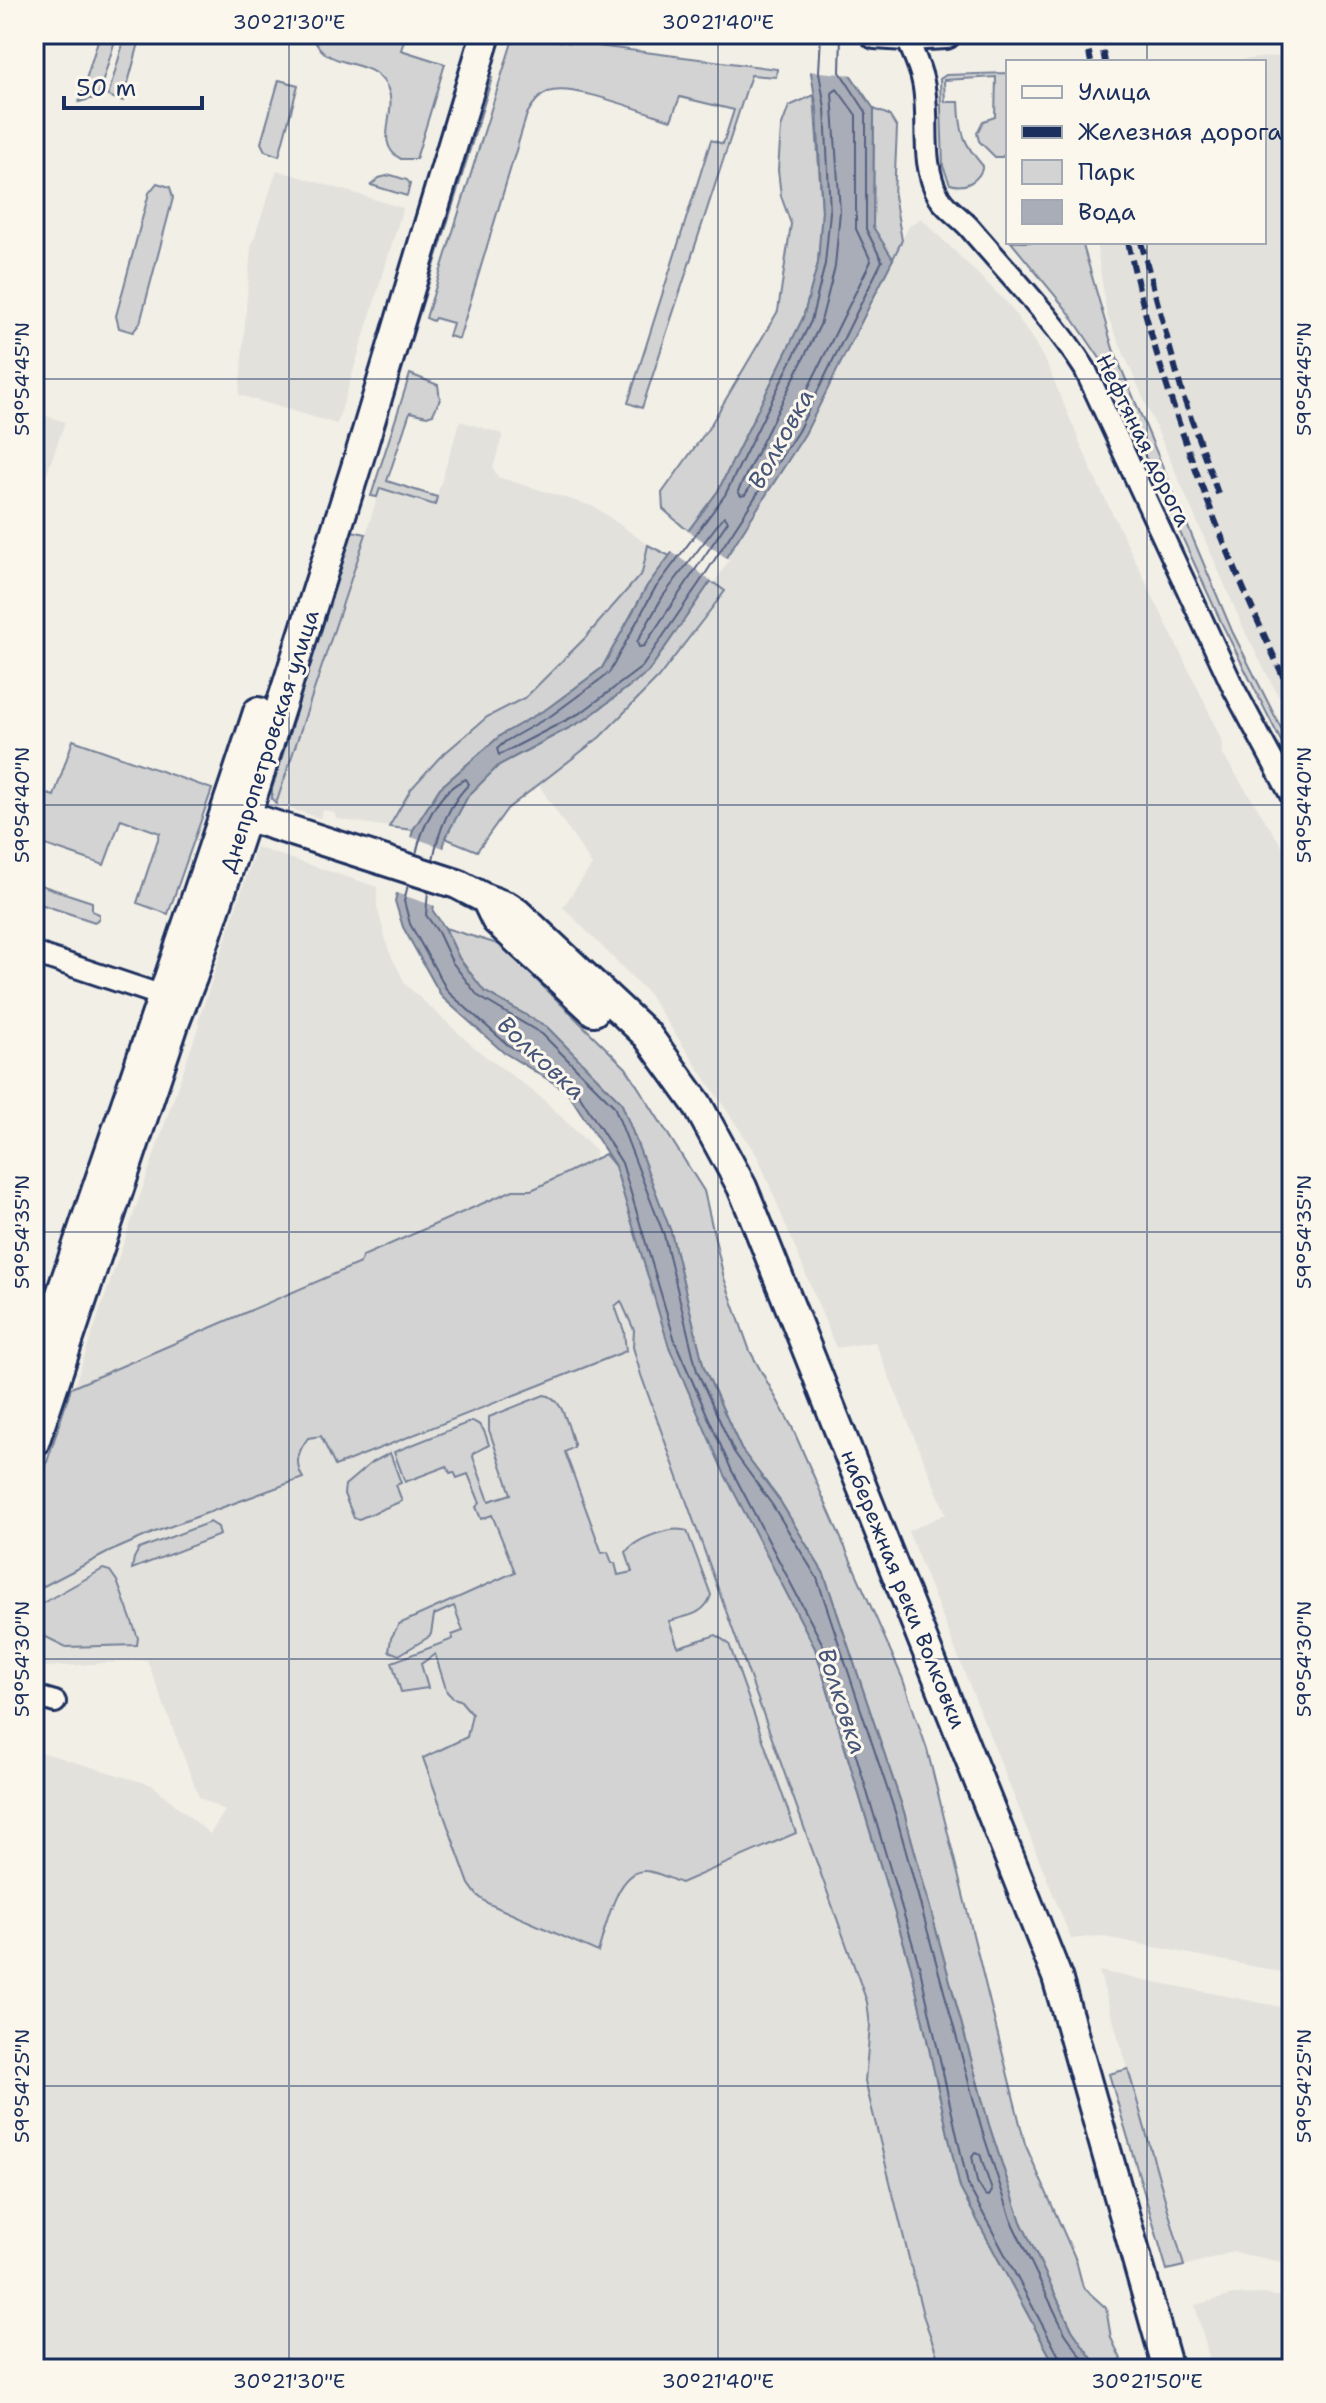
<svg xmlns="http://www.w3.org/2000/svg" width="1326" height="2403" font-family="'Shantell Sans',sans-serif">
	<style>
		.built { fill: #e2e1dc }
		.green { fill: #d2d3d2; stroke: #768198; stroke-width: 2 }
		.water { fill: #a9adb7; stroke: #707b93; stroke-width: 2 }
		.pier { fill: #f2efe6 }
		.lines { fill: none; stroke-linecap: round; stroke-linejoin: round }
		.shore { stroke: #546182; stroke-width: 2 }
		.street-casing { stroke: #1b2f5e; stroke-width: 26 }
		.secondary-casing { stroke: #1b2f5e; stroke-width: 34 }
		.street { stroke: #fbf7ec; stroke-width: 20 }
		.secondary { stroke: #fbf7ec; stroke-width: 28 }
		.rail { stroke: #1b2f5e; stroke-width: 6; stroke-dasharray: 12 6; stroke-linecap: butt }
		.ticks { fill: none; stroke: #1b2f5e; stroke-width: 2; stroke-opacity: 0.45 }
		.labels { text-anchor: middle; stroke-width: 6; stroke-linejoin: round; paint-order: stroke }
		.street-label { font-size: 22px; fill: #1b2f5e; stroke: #fbf7ec }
		.water-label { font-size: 24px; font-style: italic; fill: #465579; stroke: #fbf7ec }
		.neatline { fill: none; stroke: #1b2f5e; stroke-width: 3 }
		.ticks-label { font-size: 20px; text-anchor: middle; fill: #1b2f5e }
	</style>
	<rect width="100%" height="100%" fill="#f2efe6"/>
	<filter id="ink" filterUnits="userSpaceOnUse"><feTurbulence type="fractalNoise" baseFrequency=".0125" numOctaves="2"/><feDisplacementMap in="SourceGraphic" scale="16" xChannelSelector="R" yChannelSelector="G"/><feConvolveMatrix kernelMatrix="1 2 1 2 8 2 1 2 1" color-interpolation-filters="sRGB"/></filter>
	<g filter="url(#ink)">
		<!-- built -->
		<path class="built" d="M1292,55V722L1247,636L1107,315L1096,242H1264V62H1216Z
			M277,170L403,208L337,424L239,395L251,247Z
			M921,218L1009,305L1033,340L1047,364L1093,474L1203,699L1222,741V753L1292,862V1974L1099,1936L1071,1939L908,1531L946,1514L875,1342L836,1348L758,1157L647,992L563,907L592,865L538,784L600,737L724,591L711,581L805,435L909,226Z
			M34,412L65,422L34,510Z
			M460,421L503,434L493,468L498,477L595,507L648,545L642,573L585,638L526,698L487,717L411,789L389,827L337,819L333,812L323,810L320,818L276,804L351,583L380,488L434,505Z
			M256,847L377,887V907L389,951L406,985L476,1049L542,1098L596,1151L594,1161L583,1166L1001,2369H452L417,2359L295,2369H34V1750L152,1785L210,1834L225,1811L199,1797L147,1660L34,1668V1502L199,1025L198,1022Z
			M1099,1971L1292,2009V2264L1233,2252L1184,2266Z
			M1264,2294L1292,2299V2369H1212L1195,2305L1233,2295Z"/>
		<!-- green -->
		<path class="green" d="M100,34L116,37L98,97L79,102Z
			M310,34H406L401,50L445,64L416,159H401C371,143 401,110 386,85C373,62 345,67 326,54C319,49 314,41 310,34Z
			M520,36L777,69L776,77L751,75L642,408L628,403L711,140L723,144L734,110L680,97L671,120C643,112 574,83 548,92C538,96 532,105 527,114L459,339L449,336L453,323L435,318L433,321L426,318L512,42Z
			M124,40L139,43L123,101L108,96Z
			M1008,73V151L1002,157H995L979,141L977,133L983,121L995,117L996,77L944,80L945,102H959C960,132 963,143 983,166C979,181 965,189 950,184L943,166L940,79L946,75Z
			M485,76L492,78L407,354L404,352Z
			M279,80L298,85L279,156L265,151L261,143Z
			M814,95L822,211L818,263L803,318L718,491L688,531L663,509L662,493L710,426L778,311L791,224L781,196L778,170L781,128L789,106Z
			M874,109L889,115L897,128L894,196L902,240L893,259L873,227Z
			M391,175L407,180L410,184L407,196L371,185L379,178Z
			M157,183L170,187L173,198L140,323L133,332L119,328L116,316L149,193Z
			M1011,242H1082L1113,349L1232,631L1292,750V763L1222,624L1101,360L1067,310Z
			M410,374L438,385L440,399L433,414L427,416L410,412L387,481L437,497L435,505L380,488L377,497L371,496Z
			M352,531L366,534L276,804L272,799V789Z
			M648,545L670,556L647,586L602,668L548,708L501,735L440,788L413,830L389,827L411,789L439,758L487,717L526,697L585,638L642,573Z
			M711,581L725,591L658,678L600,737L507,809L477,851L445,838L468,796L499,765L586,719L648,672Z
			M73,740L212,789L168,914L137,903L160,833L121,819L104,865L34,841V790L54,796Z
			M34,883L92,902V911L99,914V918L95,922L34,902Z
			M445,928L501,945L626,1068L704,1191L724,1278L750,1351L792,1427L902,1677L927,1749L1025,2144L1076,2260L1083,2287L1106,2308L1111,2338L1122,2361L1123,2369H1099L1072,2330L1021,2222L989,2125L904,1812L824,1574L780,1501L741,1449L704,1368L671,1232L621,1102L547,1027L484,991L459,958Z
			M605,1154L615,1166L632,1222L771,1561L815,1648L911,1967L960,2188L1057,2369H942L923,2315L865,2081L870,2026L867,2002L641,1375L633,1347L634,1330L621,1301L615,1306L624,1331L626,1351L335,1466L321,1436L308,1438C298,1451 294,1463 303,1478L155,1532L109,1552L44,1586L34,1587V1558L39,1544L34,1542V1502L71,1388L360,1263L363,1256L513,1190H531L538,1187Z
			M544,1395C563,1396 568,1428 574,1444V1447L565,1452L602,1553L608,1552L612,1563H615L618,1575L632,1572L626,1552C635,1539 672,1525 687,1531L711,1595C705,1615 687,1616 669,1621L678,1647L716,1635L729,1644L796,1833L681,1883C670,1879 656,1871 645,1871C616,1870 605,1931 598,1952L487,1903L477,1895L469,1884L423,1758L467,1737L472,1714L460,1700L453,1698L447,1692L435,1654L421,1664L428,1688L401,1692L392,1662L453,1639L452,1635L463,1631L454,1606L434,1615L431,1634L427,1638L399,1655L389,1651L391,1638L399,1624L515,1572L492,1515L481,1519L476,1507L480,1503L468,1474L457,1478L454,1472L450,1473L447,1466L405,1482L394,1452L472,1421C484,1425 485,1433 489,1445L474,1453L473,1457L489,1501L511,1494L489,1430V1417Z
			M390,1453L401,1483L396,1485L402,1501L359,1519L354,1518L344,1494L345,1485L371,1463Z
			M210,1522L218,1527L220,1535L132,1569L134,1558L139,1549Z
			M103,1569L110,1571L117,1581L138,1638L137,1645L66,1647L38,1633L34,1623V1608Z
			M1128,2069L1184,2266L1167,2270L1109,2074Z"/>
		<!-- water -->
		<path class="water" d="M814,34L847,70L874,109L873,227L893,259L805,434L711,581L648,672L586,719L499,765L468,796L445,838L433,911L445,928L459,958L484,991L547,1027L621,1102L671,1232L704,1368L741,1449L780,1501L824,1574L904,1812L989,2125L1021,2222L1072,2330L1099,2369H1057L960,2188L911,1967L815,1648L724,1473L669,1347L615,1166L567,1091L503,1052L442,997L403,927L395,901L413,830L440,788L501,735L548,708L602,668L647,586L718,491L803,318L818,263L822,211L817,109L811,73Z"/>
		<!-- pier -->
		<path class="pier" d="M810,34H853L851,69L855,75L807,71Z
			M685,528L729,560L714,583L669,550Z
			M408,836L447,849L438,907L393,892Z"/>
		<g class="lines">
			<!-- shore -->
			<path class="shore" d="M821,34L819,72L825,108L830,212L825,264L811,321L725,495L654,590L609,673L552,715L506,741L497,749L499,755L582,712L642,667L704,576L798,431L882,261L866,229V112L840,72L841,34
				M837,89L856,115V229L871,261L790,425L745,495L741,496L738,491L820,325L835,267L840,211L832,93Z
				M724,516L728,521L644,646L639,647L637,642L663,596Z
				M416,854C422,827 439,789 466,779L469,784C449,804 438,833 433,860
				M408,885L404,901L410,924L448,992L508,1045L573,1085L622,1163L676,1344L731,1469L823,1645L919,1965L968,2185L1062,2362L1063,2369
				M428,891L426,915L438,932L452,962L478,996L542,1034L614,1106L664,1235L697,1371L734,1452L773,1506L817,1578L896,1815L981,2127L1013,2225L1065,2333L1090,2369
				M975,2152L980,2154L992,2191L989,2196L985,2195L977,2182L972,2156Z"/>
			<defs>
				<path id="street" d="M906,36C912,51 920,66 923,82C931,120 919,161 939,197C946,209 959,216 969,227C1008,273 1052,317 1085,369L1234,689L1292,797
					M34,953L175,1000
					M34,1696L55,1702"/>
				<path id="secondary" d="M875,34L906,36L946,34
					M227,810L457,884L486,899L508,907L517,913L647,1035L697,1104L742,1187L754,1216L1057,1977L1168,2369
					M486,899L496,920L594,1011
					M34,1374C108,1153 186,934 258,712
					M34,1443L174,1024L192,978L246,816L359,458L486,34"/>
			</defs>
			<!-- street casing -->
			<use href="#street" class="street-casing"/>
			<!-- secondary casing -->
			<use href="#secondary" class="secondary-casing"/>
			<!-- street -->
			<use href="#street" class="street"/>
			<!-- secondary -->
			<use href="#secondary" class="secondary"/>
			<!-- rail -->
			<path class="rail" d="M1085,34L1091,62
				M1100,34L1105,62
				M1128,242C1162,399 1223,550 1292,695
				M1141,242L1183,396L1220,499"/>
		</g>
	</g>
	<!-- ticks -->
	<path class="ticks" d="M289,34V2369M718,34V2369M1147,34V62M1147,242V2369M34,379H1292M34,805H1292M34,1232H1292M34,1659H1292M34,2086H1292"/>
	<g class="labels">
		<!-- street labels -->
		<g class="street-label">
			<text transform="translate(1144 440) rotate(64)" y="8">Нефтяная дорога</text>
			<text transform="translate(269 741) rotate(-72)" y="8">Днепропетровская улица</text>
			<text transform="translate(904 1589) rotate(68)" y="8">набережная реки Волковки</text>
		</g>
		<!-- water labels -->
		<g class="water-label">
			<text transform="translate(781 439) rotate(-61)" y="8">Волковка</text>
			<text transform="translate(541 1058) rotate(43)" y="8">Волковка</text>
			<text transform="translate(842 1701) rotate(72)" y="8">Волковка</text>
		</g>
	</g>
	<!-- margin -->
	<rect width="1326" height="2403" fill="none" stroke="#fbf7ec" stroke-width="88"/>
	<!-- legend -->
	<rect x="1006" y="60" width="260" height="184" fill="#fbf7ec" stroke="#a1a7b3" stroke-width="2"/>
	<rect x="1022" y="86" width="40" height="12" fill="#fbf7ec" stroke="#a1a7b3" stroke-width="2"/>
	<text x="1078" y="100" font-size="24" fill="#1b2f5e">Улица</text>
	<rect x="1022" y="126" width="40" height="12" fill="#1b2f5e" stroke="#a1a7b3" stroke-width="2"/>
	<text x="1078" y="140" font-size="24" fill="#1b2f5e">Железная дорога</text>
	<rect x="1022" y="160" width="40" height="24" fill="#d2d3d2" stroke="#a1a7b3" stroke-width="2"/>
	<text x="1078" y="180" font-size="24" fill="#1b2f5e">Парк</text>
	<rect x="1022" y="200" width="40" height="24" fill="#a9adb7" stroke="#a1a7b3" stroke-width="2"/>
	<text x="1078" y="220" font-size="24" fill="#1b2f5e">Вода</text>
	<!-- scale -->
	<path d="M64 96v12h138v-12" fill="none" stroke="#1b2f5e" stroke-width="4"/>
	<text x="76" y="96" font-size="24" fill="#1b2f5e" stroke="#fbf7ec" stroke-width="6" paint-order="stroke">50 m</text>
	<rect x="44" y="44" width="1238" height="2315" class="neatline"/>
	<g class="ticks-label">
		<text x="289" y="29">30°21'30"E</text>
		<text x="718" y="29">30°21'40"E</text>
		<text transform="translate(22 379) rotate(-90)" y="7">59°54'45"N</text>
		<text transform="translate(1304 379) rotate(-90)" y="7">59°54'45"N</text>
		<text transform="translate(22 805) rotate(-90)" y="7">59°54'40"N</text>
		<text transform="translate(1304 805) rotate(-90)" y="7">59°54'40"N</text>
		<text transform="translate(22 1232) rotate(-90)" y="7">59°54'35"N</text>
		<text transform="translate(1304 1232) rotate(-90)" y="7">59°54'35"N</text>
		<text transform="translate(22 1659) rotate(-90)" y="7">59°54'30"N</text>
		<text transform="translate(1304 1659) rotate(-90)" y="7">59°54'30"N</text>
		<text transform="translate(22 2086) rotate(-90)" y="7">59°54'25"N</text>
		<text transform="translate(1304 2086) rotate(-90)" y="7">59°54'25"N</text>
		<text x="289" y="2388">30°21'30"E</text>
		<text x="718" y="2388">30°21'40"E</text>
		<text x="1147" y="2388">30°21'50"E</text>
	</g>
</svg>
